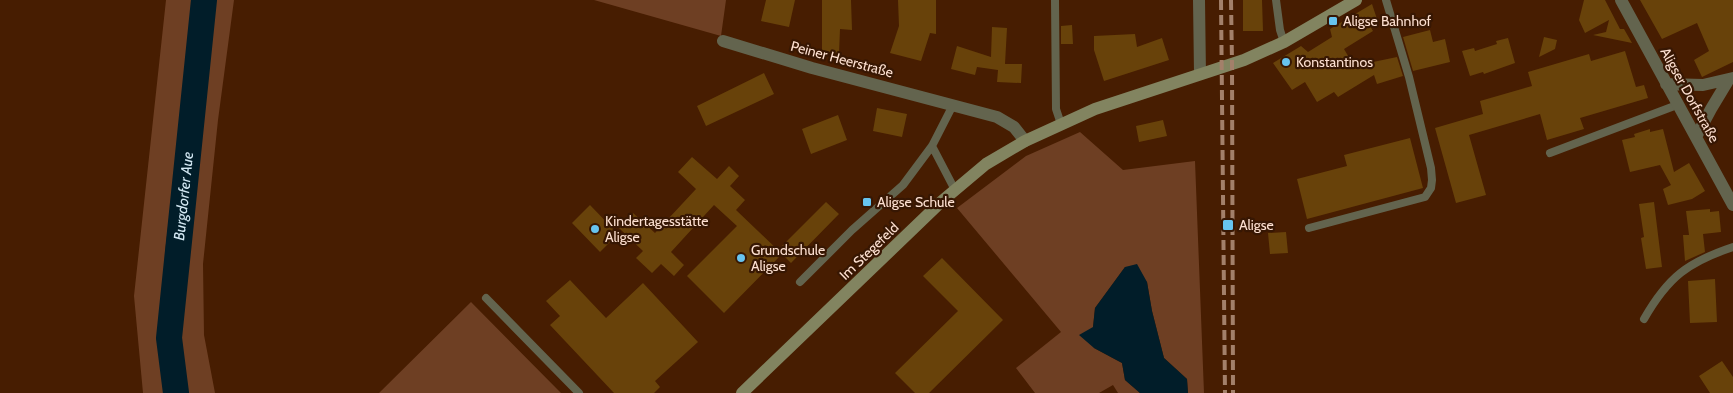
<svg xmlns="http://www.w3.org/2000/svg" width="1733" height="393" font-family="Cabin,sans-serif">
	<style>
		.green { fill: #6e3f23 }
		.water { fill: #011d29 }
		.lines { fill: none; stroke-linecap: round; stroke-linejoin: round }
		.river { stroke: #011d29; stroke-width: 26 }
		.building { fill: #68420a }
		.lane { stroke: #63644e; stroke-width: 8 }
		.street { stroke: #63644e; stroke-width: 12 }
		.secondary { stroke: #828460; stroke-width: 12 }
		.rail { stroke: #a3806a; stroke-width: 4; stroke-dasharray: 10 5; stroke-linecap: butt }
		.poi-dot { fill: #67c4ef; stroke: #371703; stroke-width: 2 }
		.labels { text-anchor: middle; stroke-width: 4.5; stroke-linejoin: round; paint-order: stroke }
		.poi-label { font-size: 14px; fill: #fde0d1; stroke: #371703; text-anchor: start }
		.street-label { font-size: 14px; fill: #fde0d1; stroke: #371703 }
		.water-label { font-size: 15px; font-style: italic; fill: #d3e8f3; stroke: #371703 }
	</style>
	<rect width="100%" height="100%" fill="#471d01"/>
	<!-- green -->
	<path class="green" d="M166,0H195L165,252L163,335L170,393H143L134,296Z
		M204,0H234L218,120L203,264L204,335L215,393H180L173,337L178,251Z
		M594,0H726L721,36Z
		M1080,132L1123,170L1195,161L1204,393H1188L1187,379L1164,358L1152,311L1147,282L1125,267L1095,308L1093,327L1094,348L1122,363L1125,380L1140,393H1118L1113,385L1099,393H1035L1016,368L1061,332L957,208L1026,156Z
		M471,302L561,393H379Z"/>
	<!-- water -->
	<path class="water" d="M1137,264L1147,282L1152,311L1164,358L1187,379L1188,393H1140L1125,380L1122,363L1094,348L1079,335L1093,327L1095,308L1125,267Z"/>
	<g class="lines">
		<!-- river -->
		<path class="river" id="s1" d="M176,393L169,338L204,0"/>
	</g>
	<!-- building -->
	<path class="building" d="M766,0H795L789,27L761,21Z
		M822,0H851L852,30L840,29L839,54L822,50Z
		M898,0H936V34L930,33L921,61L890,53L899,26Z
		M1243,0H1262L1263,31H1243Z
		M1584,0H1605L1620,29H1624L1632,43L1593,35L1606,32L1609,20L1585,33L1579,20Z
		M1640,0H1733V62L1702,77L1694,60L1709,51L1697,23L1662,39Z
		M1372,4L1377,19L1370,26L1373,31L1344,49L1354,66L1397,57L1403,76L1377,84L1374,75L1338,97L1334,92L1317,102L1305,82L1292,90L1273,63L1301,46L1308,52L1332,37L1330,29Z
		M1072,25L1073,44H1061V26Z
		M992,27L1007,28L1005,64H1022L1021,83L997,82L998,70L977,67L975,75L951,69L957,46L991,57Z
		M1430,30L1433,42L1445,39L1450,62L1413,71L1403,37Z
		M1135,34L1137,47L1162,38L1169,60L1104,81L1094,50V36Z
		M1544,37L1557,40L1555,49L1539,57Z
		M1508,38L1515,63L1484,74L1483,72L1470,76L1462,51L1474,48L1475,51L1497,44L1496,41Z
		M1625,51L1636,87L1644,85L1648,98L1580,118L1584,129L1547,140L1540,114L1469,135L1486,195L1456,203L1435,128L1483,114L1480,101L1532,86L1528,72L1589,54L1591,61Z
		M764,73L774,94L706,126L697,106Z
		M877,108L907,114L902,137L873,131Z
		M838,115L847,140L811,154L802,129Z
		M1163,120L1167,136L1139,142L1136,126Z
		M1650,129V132L1663,129L1674,172L1689,163L1705,191L1692,199L1668,205L1663,189L1671,185L1660,165L1630,172L1622,140L1635,137L1634,134Z
		M1410,138L1423,188L1307,219L1297,179L1347,166L1344,155Z
		M692,157L717,179L729,166L739,176L730,186L745,200L736,210L782,254L724,313L687,276L737,226L714,205L671,252L684,265L674,276L661,264L652,273L636,258L643,251L619,228L633,213L655,233L696,189L678,172Z
		M826,202L839,214L791,263L778,250Z
		M1654,202L1662,267L1646,269L1641,238L1644,237L1639,204Z
		M590,205L618,234L600,252L572,223Z
		M1710,209V212L1719,211L1721,232L1703,234L1705,252L1685,261L1683,235H1689L1686,211Z
		M1286,232L1288,253L1270,254L1268,233Z
		M942,258L1003,320L929,393H915L895,373L958,311L923,276Z
		M1715,279L1717,322L1690,323L1688,281Z
		M570,280L606,318L643,283L698,342L655,381L660,387L654,393H614L550,325L560,316L546,301Z
		M1722,361L1733,377V393H1710L1699,376Z"/>
	<g class="lines">
		<!-- lane -->
		<path class="lane" d="M1055,0L1056,109L1061,124
			M1276,0L1280,30L1284,42
			M932,146L955,190
			M1550,153L1677,105
			M1309,228L1425,197L1431,188L1432,180L1431,168L1409,77L1386,0
			M800,282L852,230L903,185L932,146L953,105
			M486,298L579,393
			M1644,319C1668,277 1688,262 1733,247"/>
		<!-- street -->
		<path class="street" d="M1199,0L1200,74
			M1621,0L1733,205
			M723,41L812,68L997,117L1014,127L1025,141
			M1666,84L1703,85L1733,78
			M1696,137L1711,109L1729,79"/>
		<!-- secondary -->
		<path class="secondary" d="M742,393L942,201L986,164L1025,141L1095,109L1244,60L1284,42L1356,0"/>
		<!-- rail -->
		<path class="rail" d="M1221,0L1225,393
			M1231,0L1232,63L1233,393"/>
	</g>
	<!-- markers -->
	<g class="poi-dot">
		<rect x="1328" y="16" width="10" height="10" rx="2.5"/>
		<circle cx="1286" cy="62" r="5"/>
		<rect x="862" y="197" width="10" height="10" rx="2.5"/>
		<rect x="1222" y="219" width="12" height="12" rx="2.5"/>
		<circle cx="595" cy="229" r="5"/>
		<circle cx="741" cy="258" r="5"/>
	</g>
	<g class="labels">
		<!-- poi labels -->
		<g class="poi-label">
			<text x="1343" y="26">Aligse Bahnhof</text>
			<text x="1296" y="67">Konstantinos</text>
			<text x="877" y="207">Aligse Schule</text>
			<text x="605" y="226">Kindertagesstätte<tspan x="605" dy="16">Aligse</tspan></text>
			<text x="1239" y="230">Aligse</text>
			<text x="751" y="255">Grundschule<tspan x="751" dy="16">Aligse</tspan></text>
		</g>
		<!-- street labels -->
		<g class="street-label">
			<text transform="translate(842 59) rotate(15)" y="5">Peiner Heerstraße</text>
			<text transform="translate(1690 95) rotate(61)" y="5">Aligser Dorfstraße</text>
			<text transform="translate(869 251) rotate(-44)" y="5">Im Stegefeld</text>
		</g>
		<!-- water labels -->
		<g class="water-label">
			<text dy="5" stroke="none"><textPath href="#s1" startOffset="198">Burgdorfer Aue</textPath></text>
		</g>
	</g>
</svg>
